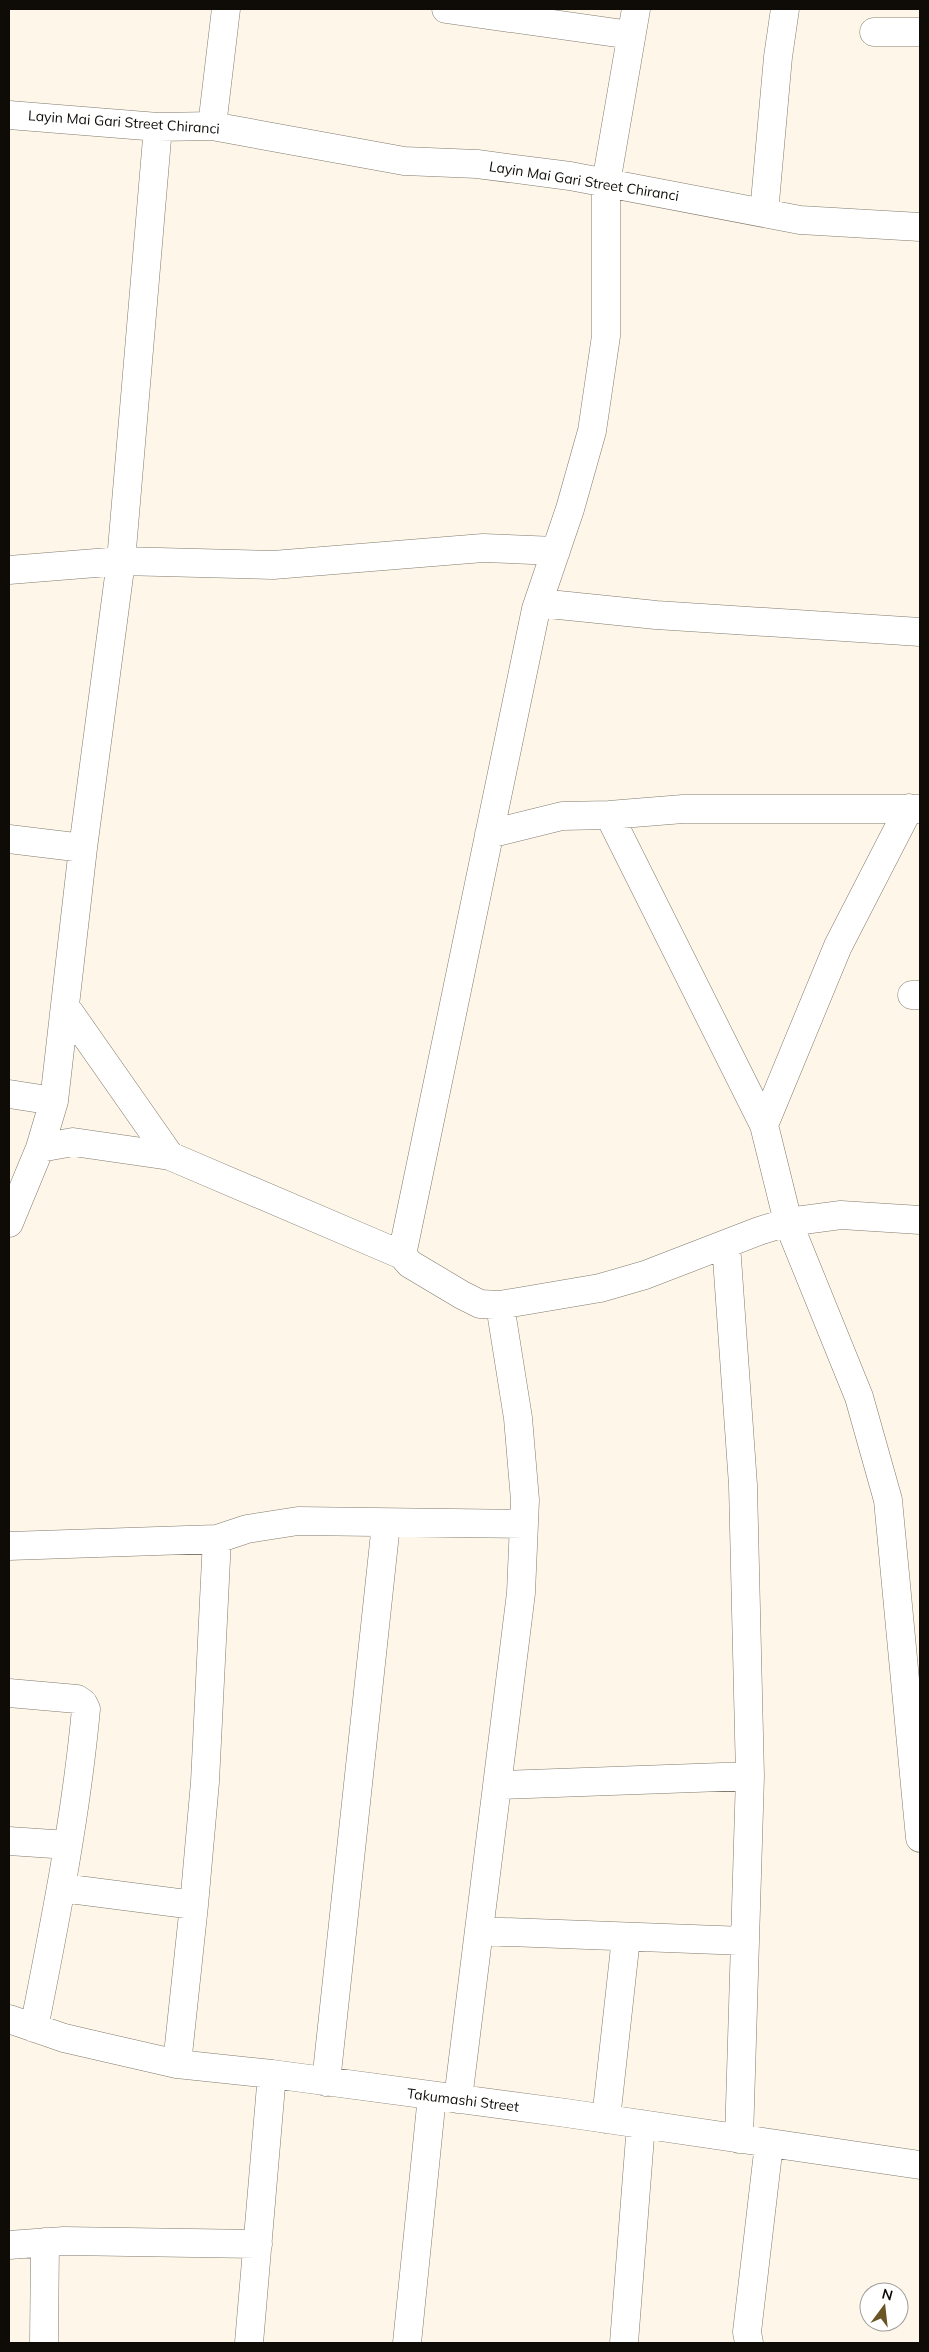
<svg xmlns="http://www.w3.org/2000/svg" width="929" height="2352" font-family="Mulish,sans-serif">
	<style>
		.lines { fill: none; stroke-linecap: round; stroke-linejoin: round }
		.minor-casing { stroke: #817a6d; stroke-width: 29 }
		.minor { stroke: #fff; stroke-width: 28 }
		.labels { text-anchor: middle; stroke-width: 4; stroke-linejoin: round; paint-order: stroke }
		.street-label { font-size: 14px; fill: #0f0c08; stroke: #fff }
	</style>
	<rect width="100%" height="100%" fill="#fef6e8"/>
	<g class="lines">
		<defs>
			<path id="minor" d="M446,9L631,35
				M874,32H920
				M9,115L158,127L212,126L404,161L477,164L570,176L800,220L920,227
				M212,126L226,9
				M764,213L778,57L785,9
				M9,570L121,561L273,565L483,548L556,551
				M539,603L656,615L920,632
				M609,815L764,1125L788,1222L859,1397L888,1500L920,1838
				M489,834L562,816L609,815L683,809H920
				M9,839L83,848
				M912,995H920
				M65,1006L170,1156
				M9,1094L54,1101
				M764,1125L838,946L909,808
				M40,1148L73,1142L170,1156L402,1255L410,1264L462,1295L480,1304L500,1305L600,1288L645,1275L759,1231L788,1222L841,1215L920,1220
				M9,1223L40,1148L54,1101L83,848L121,561L158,127
				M726,1244L743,1485L750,1776L739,2139
				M402,1255L536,609L570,509L592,431L606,336V183L636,9
				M9,1546L217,1539L247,1529L298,1521L524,1524
				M9,1693L77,1699L83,1703L86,1709C76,1817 55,1922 34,2028
				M498,1785L750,1776
				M9,1841L68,1845
				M62,1888L194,1905
				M479,1931L745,1941
				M9,2019L64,2038L177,2064L272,2074L566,2113L920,2165
				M177,2064L194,1905L205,1782L217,1539
				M326,2082L386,1524
				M458,2099L521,1593L525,1500L518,1418L500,1305
				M606,2119L626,1938
				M9,2245L64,2241L258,2244
				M44,2343L45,2242
				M249,2343L272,2074
				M407,2343L432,2096
				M624,2343L641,2124
				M749,2343L747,2332L769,2144"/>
		</defs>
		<!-- minor casing -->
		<use href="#minor" class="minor-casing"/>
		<!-- minor -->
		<use href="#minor" class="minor"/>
	</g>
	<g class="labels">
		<!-- street labels -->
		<g class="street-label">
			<text transform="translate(124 122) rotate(4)" y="5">Layin Mai Gari Street Chiranci</text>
			<text transform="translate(584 181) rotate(9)" y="5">Layin Mai Gari Street Chiranci</text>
			<text transform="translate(463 2100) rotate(7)" y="5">Takumashi Street</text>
		</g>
	</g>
	<!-- border -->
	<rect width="929" height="2352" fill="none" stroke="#0f0c08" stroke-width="20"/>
	<!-- north arrow -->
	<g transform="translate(884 2307) rotate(15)"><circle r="24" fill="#ffffff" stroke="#9f9e9c"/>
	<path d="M0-4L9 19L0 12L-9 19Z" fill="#6c5525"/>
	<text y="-8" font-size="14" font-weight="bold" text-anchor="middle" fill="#0f0c08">N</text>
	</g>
</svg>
